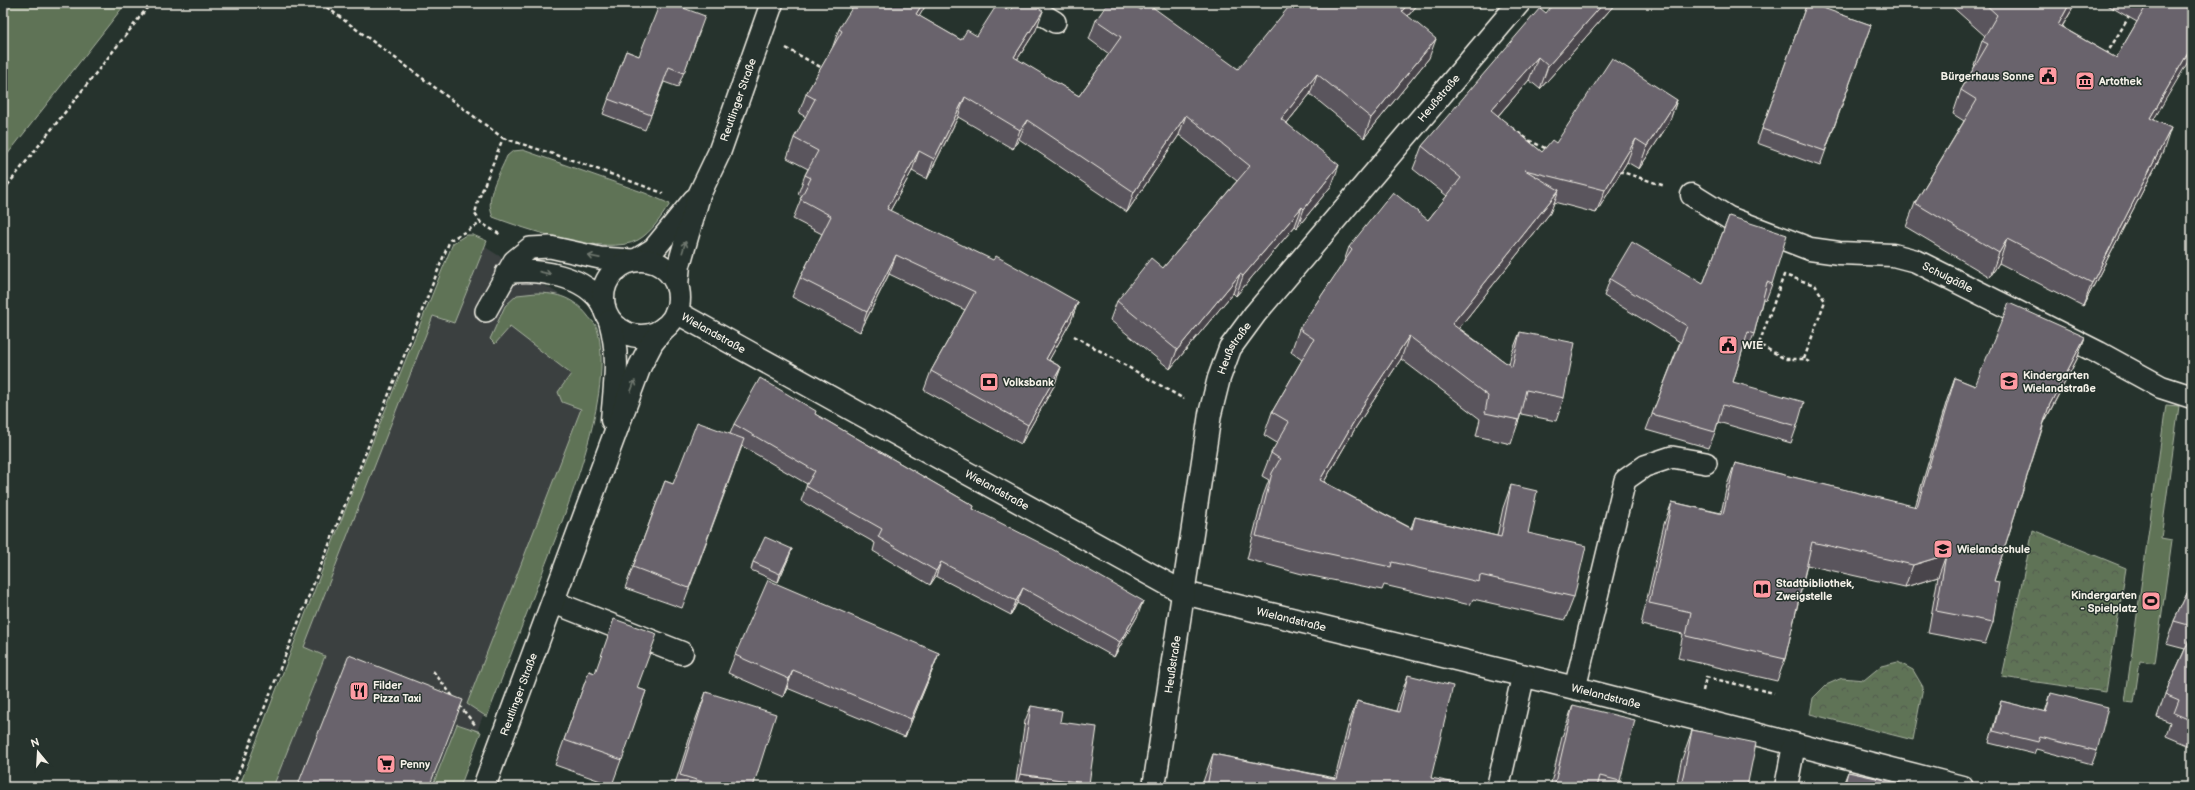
<svg xmlns="http://www.w3.org/2000/svg" width="2195" height="790" font-family="'Balsamiq Sans',sans-serif">
	<style>
		.built { fill: #3a4140 }
		.green { fill: #5e7357; stroke: #a9b2a0 }
		.forest { fill: url(#forest-crowns); stroke: #a9b2a0 }
		.lines { fill: none; stroke-linecap: round; stroke-linejoin: round }
		.service-casing { stroke: #f4f1e8; stroke-width: 24 }
		.minor-casing { stroke: #f4f1e8; stroke-width: 25 }
		.tertiary-casing { stroke: #f4f1e8; stroke-width: 25 }
		.path { stroke: #f4f1e8; stroke-width: 2.5; stroke-dasharray: 4 3; stroke-linecap: butt }
		.service { stroke: #26332d; stroke-width: 21 }
		.minor { stroke: #26332d; stroke-width: 22 }
		.tertiary { stroke: #26332d; stroke-width: 22 }
		.wall { fill: #5a555d; stroke: #f4f1e8 }
		.shaded-wall { fill: #4a454c; stroke: #f4f1e8 }
		.building { fill: #69636c; stroke: #f4f1e8 }
		.oneway { stroke: #6e766e }
		.labels { text-anchor: middle; stroke-width: 3; stroke-linejoin: round; paint-order: stroke }
		.poi-label { font-size: 11px; font-weight: bold; fill: #f4f1e8; stroke: #26332d; text-anchor: start }
		.street-label { font-size: 11px; fill: #f4f1e8; stroke: #26332d }
	</style>
	<defs>
		<pattern id="forest-crowns" width="20" height="18" patternUnits="userSpaceOnUse"><rect width="20" height="18" fill="#5e7357"/><path d="M2 6a3 3 0 1 1 6 0M12 15a3 3 0 1 1 6 0" fill="none" stroke="#525b4e"/></pattern>
	</defs>
	<rect width="100%" height="100%" fill="#26332d"/>
	<filter id="ink" filterUnits="userSpaceOnUse"><feTurbulence type="fractalNoise" baseFrequency=".025" numOctaves="2"/><feDisplacementMap in="SourceGraphic" scale="8" xChannelSelector="R" yChannelSelector="G"/><feConvolveMatrix kernelMatrix="1 2 1 2 8 2 1 2 1" color-interpolation-filters="sRGB"/></filter>
	<g filter="url(#ink)">
		<!-- built -->
		<path class="built" d="M468,236L568,300L600,370L566,495L456,787H245L450,262Z"/>
		<!-- green -->
		<path class="green" d="M3,3H126L3,160Z
			M523,150L645,193L670,204C661,217 652,232 638,240C606,257 525,229 493,217C484,197 499,175 507,156L513,151Z
			M466,235H473L487,241L454,323L433,316L304,647L325,656L273,787H239L351,495L453,243Z
			M536,293C558,293 574,298 588,316C591,320 596,324 597,328C616,394 565,513 541,576C523,623 505,670 487,717L467,704L581,409L562,402L558,392L571,374L510,327L495,344L490,339L505,306L517,295Z
			M2166,405L2179,406L2161,538L2172,540L2155,663L2140,661L2134,703L2125,702Z
			M457,724L481,732L460,787H432Z"/>
		<!-- forest -->
		<path class="forest" d="M2033,530L2126,568L2106,692L2002,677Z
			M1898,662L1913,670L1923,687L1913,740L1810,714L1813,698L1826,685L1842,678L1864,680L1881,666Z"/>
		<g class="lines">
			<defs>
				<path id="service" d="M1024,3L1055,22
					M506,273C537,268 587,275 603,306
					M486,311L514,261L530,248L550,247L600,258L633,260
					M1575,688L1625,480L1645,466L1672,457L1706,463"/>
				<g id="minor">
					<path id="s1" d="M1692,195L1729,218L1810,249L1839,253L1893,255L1916,261L2099,353L2161,387L2192,397"/>
					<path id="s2" d="M676,312L1184,593L1575,688L1962,787"/>
					<path d="M553,602L682,653"/>
					<path id="s3" d="M1154,787L1210,414L1219,378L1230,348L1255,314L1519,3"/>
					<path d="M1498,787L1523,677"/>
					<path d="M1786,787L1794,745"/>
				</g>
				<g id="tertiary">
					<path d="M638,259L654,249L694,200"/>
					<circle cx="641" cy="298" r="38"/>
					<path id="s4" d="M677,285L679,265L699,195L719,153L772,3"/>
					<path d="M610,321C620,356 615,384 612,420"/>
					<path id="s5" d="M484,787L640,366L652,343L664,328"/>
				</g>
			</defs>
			<!-- service casing -->
			<use href="#service" class="service-casing"/>
			<!-- minor casing -->
			<use href="#minor" class="minor-casing"/>
			<!-- tertiary casing -->
			<use href="#tertiary" class="tertiary-casing"/>
			<!-- path -->
			<path class="path" d="M321,3L503,138L478,201L475,214L481,223L501,235
				M786,48L824,69
				M2106,55L2130,15
				M1512,128L1530,141L1547,149
				M503,138L569,159L663,193
				M1619,171L1665,186
				M3,191L151,3
				M1074,336L1184,399
				M1804,359L1825,301L1815,285L1784,275L1759,344L1785,359H1804L1809,362
				M433,671L454,698
				M1703,691L1706,677L1774,693
				M459,705L476,726
				M233,787L450,240L481,223"/>
			<!-- service -->
			<use href="#service" class="service"/>
			<!-- minor -->
			<use href="#minor" class="minor"/>
			<!-- tertiary -->
			<use href="#tertiary" class="tertiary"/>
		</g>
		<!-- wall -->
		<path class="wall" d="M927,3L919,16L961,40L977,36L1036,30L1017,60L1079,96L1109,54L1089,39L1096,20L1141,10L1238,69L1419,3L1408,16L1429,58L1364,138L1310,94L1287,123L1332,185L1297,228L1295,226L1236,296L1233,293L1170,369L1110,320L1117,301L1163,268L1237,181L1179,135L1127,212L1019,139L1013,149L958,117L927,179L912,171L890,211L1078,302L1071,321L1049,360L1061,367L1054,386L1021,444L924,390L931,371L965,310L889,274L860,332L792,297L800,278L822,234L793,219L802,196L798,194L805,175L808,169L787,158L794,138L806,117L799,113L806,94L832,49L839,29Z
			M1473,3H1483L1479,8Z
			M1616,3L1540,89L1529,80L1498,116L1542,152L1556,143L1677,100L1669,123L1639,169L1627,162L1596,213L1554,202L1550,213L1459,328L1509,365L1511,355L1520,332L1564,398L1556,421L1521,414L1511,444L1476,436L1480,419L1401,359L1356,427L1324,482L1411,528L1415,517L1497,536L1503,508L1511,485L1528,533L1574,597L1565,620L1473,599L1470,605L1384,585L1382,590L1302,574L1247,559L1263,496L1269,480L1262,476L1271,453L1277,443L1264,435L1272,412L1302,360L1291,352L1299,329L1343,264L1349,247L1428,220L1447,196L1413,169L1422,146L1546,13Z
			M1807,3L1871,25L1820,166L1757,143Z
			M1948,3H2076L2062,27L2116,58L2137,22L2104,3H2192L2154,120L2163,152L2083,306L1999,263L1990,277L1906,227L1915,203L1964,121L1953,114L1961,90L1975,66L1974,65L1982,41L1985,36Z
			M700,31L678,87L664,82L645,130L603,114L626,51L639,56Z
			M2192,178V193L2188,190Z
			M1729,216L1772,284L1766,300L1763,299L1754,334L1748,350L1743,349L1733,382L1797,426L1791,443L1718,422L1715,432L1709,448L1646,430L1680,342L1604,296L1610,279L1703,284Z
			M2085,337L2077,359L2044,423L1994,581L1993,622L1985,644L1928,633L1938,577L1905,587L1807,565L1785,659L1777,681L1678,658L1683,634L1641,625L1664,524L1672,502L1721,513L1727,485L1735,463L1915,507L1947,400L1955,378L1975,386Z
			M815,414L974,506L973,509L1138,615L1114,657L1017,603L1011,615L936,576L930,585L873,551L875,543L801,501L807,484L742,446L682,608L625,588L665,481L673,484L730,434L734,424Z
			M789,557L778,582L751,570L753,562Z
			M2192,583V747L2166,736L2170,722L2157,717L2165,694L2185,649L2166,644L2174,621Z
			M939,653L932,671L905,737L787,688L783,697L728,673L735,655Z
			M589,671L646,691L612,785L555,765Z
			M1408,675L1431,778L1455,787H1202L1204,779L1213,754L1335,778L1348,726L1357,701L1396,711L1399,700Z
			M706,692L753,787H674L694,724Z
			M2051,693L2097,751L2092,764L2036,749L2034,754L1989,743L1997,713L2001,701L2045,712Z
			M1573,705L1620,781L1618,787H1550L1562,737Z
			M1031,706L1060,722L1088,787H1015L1025,721Z
			M1692,730L1747,787H1676L1681,762Z
			M1848,772L1918,787H1842Z"/>
		<!-- shaded-wall -->
		<path class="shaded-wall" d="M923,3H927L909,34L916,14Z
			M1409,3H1419L1395,31L1402,11Z
			M1481,3H1483L1479,8Z
			M1604,3H1616L1540,89L1548,66Z
			M2070,3H2076L2049,48L2058,25Z
			M1043,11L1036,30L1006,77L1014,57Z
			M1436,39L1429,58L1364,138L1371,118Z
			M2192,46V55L2141,141L2150,118Z
			M1538,57L1529,80L1482,134L1491,110Z
			M1317,74L1310,94L1274,139L1281,119Z
			M965,97L958,117L927,179L934,159Z
			M1677,100L1669,123L1639,169L1647,146Z
			M1186,115L1179,135L1127,212L1134,192Z
			M1027,120L1019,139L1013,149L1020,130Z
			M2171,128L2163,152L2083,306L2092,283Z
			M1636,139L1627,162L1596,213L1605,190Z
			M919,151L912,171L880,229L887,209Z
			M1339,165L1332,185L1297,228L1304,209Z
			M1559,190L1550,213L1444,347L1452,324Z
			M1302,207L1295,226L1236,296L1243,276Z
			M2007,239L1999,263L1990,277L1999,253Z
			M896,255L889,274L860,332L867,312Z
			M1240,274L1233,293L1170,369L1177,350Z
			M1078,302L1071,321L1039,378L1046,359Z
			M1409,336L1401,359L1356,427L1311,504L1320,480L1364,404Z
			M2085,337L2077,359L2041,428L2049,406Z
			M1061,367L1054,386L1021,444L1028,425Z
			M792,549L789,557L778,582L780,574Z
			M1946,555L1938,577L1905,587L1913,565Z
			M941,562L936,576L930,585L936,571Z
			M1023,588L1017,603L1011,615L1016,601Z
			M1143,601L1138,615L1114,657L1120,642Z
			M939,653L932,671L905,737L911,719Z
			M793,670L787,688L783,697L789,679Z
			M1020,774L1089,784L1088,787H1016Z"/>
		<!-- building -->
		<path class="building" d="M660,3H670L705,16L684,73L669,67L651,115L608,99L626,51L639,56Z
			M855,3H923L916,14L961,40L967,30L977,36L998,3L1010,11L1015,3H1031L1043,11L1014,57L1079,96L1121,37L1096,20L1108,3H1131L1141,10L1146,3H1147L1238,69L1292,3H1409L1402,11L1436,39L1371,118L1317,74L1281,119L1339,165L1304,209L1302,207L1243,276L1240,274L1177,350L1117,301L1151,258L1163,268L1250,166L1186,115L1134,192L1027,120L1020,130L965,97L934,159L919,151L887,209L993,260L996,256L1078,302L1046,359L1061,367L1028,425L931,371L975,292L896,255L867,312L800,278L831,216L800,199L811,178L805,175L818,151L794,138L815,99L806,94L842,31L839,29Z
			M1554,3H1604L1548,66L1538,57L1491,110L1542,152L1552,140L1556,143L1612,58L1677,100L1647,146L1636,139L1605,190L1525,170L1559,190L1452,324L1512,367L1520,332L1575,343L1564,398L1526,390L1519,420L1485,413L1488,396L1409,336L1364,404L1320,480L1412,529L1415,517L1501,537L1511,485L1537,491L1528,533L1586,546L1574,597L1480,575L1479,582L1392,562L1391,567L1311,550L1256,536L1272,473L1280,459L1271,453L1289,422L1272,412L1314,339L1299,329L1352,250L1349,247L1393,192L1428,220L1461,178L1422,146L1540,8L1546,13Z
			M1807,3H1809L1871,25L1825,151L1762,129Z
			M1984,3H2070L2058,25L2116,58L2148,3H2192V46L2150,118L2171,128L2092,283L2007,239L1999,253L1915,203L1977,100L1961,90L1988,44L1982,41L1997,15Z
			M1729,216L1787,235L1772,284L1767,282L1754,334L1748,332L1733,382L1804,402L1797,426L1723,405L1715,432L1652,414L1687,326L1610,279L1632,242L1703,284Z
			M2009,303L2085,337L2049,406L1994,581L1999,582L1993,622L1936,611L1946,555L1913,565L1812,542L1785,659L1686,636L1691,612L1649,603L1672,502L1723,514L1735,463L1917,507L1955,378L1975,386Z
			M760,378L816,411L815,414L974,506L973,509L1052,549L1143,601L1120,642L1023,588L1016,601L941,562L936,571L878,537L882,529L806,486L815,471L734,424Z
			M697,422L744,439L689,588L633,567L665,481L673,484Z
			M765,537L792,549L780,574L753,562Z
			M768,580L939,653L911,719L793,670L789,679L735,655Z
			M2192,583V626L2174,621Z
			M614,619L657,634L637,688L646,691L622,760L564,740L589,671L595,673Z
			M2192,634V721L2174,713L2179,700L2165,694Z
			M349,655L463,700L429,787H297Z
			M1408,675L1453,686L1431,778L1456,783L1455,787H1207L1213,754L1337,779L1357,701L1399,712Z
			M706,692L776,714L753,787H719L680,775Z
			M2051,693L2108,707L2097,751L2040,737L2038,742L1993,731L2001,701L2046,712Z
			M1573,705L1635,720L1620,781L1600,776L1597,787H1554Z
			M1031,706L1062,711L1060,722L1097,727L1089,784L1020,774Z
			M1692,730L1756,743L1747,787H1681Z
			M1848,772L1918,787H1844Z"/>
		<!-- one-way arrows -->
		<defs><path id="oneway-shaft" d="M-6 0H5M1.5-3L5.5 0L1.5 3" fill="none" stroke-width="1.6" stroke-linecap="round" stroke-linejoin="round"/></defs>
		<g class="oneway">
			<use href="#oneway-shaft" transform="translate(684 247) rotate(-73)"/>
			<use href="#oneway-shaft" transform="translate(594 257) rotate(-169)"/>
			<use href="#oneway-shaft" transform="translate(545 273) rotate(13)"/>
			<use href="#oneway-shaft" transform="translate(633 386) rotate(-69)"/>
		</g>
	</g>
	<!-- icons -->
	<defs>
		<symbol id="civic-square" viewBox="-11 -11 22 22"><rect x="-9" y="-9" width="18" height="18" rx="4" fill="#ff9aa2" stroke="#26332d"/><path d="M-.6-6.5H3V-4.5H.6V-3L4-1V1h2V6H-6V1h2V-1L-.6-3ZM-1.2 2.5V6h2.4V2.5Z" fill="#111"/></symbol>
		<symbol id="museum-square" viewBox="-11 -11 22 22"><rect x="-9" y="-9" width="18" height="18" rx="4" fill="#ff9aa2" stroke="#26332d"/><path d="M0-6L6-3V-2H-6V-3ZM-5-1h2V3h-2ZM-1-1h2V3h-2ZM3-1h2V3H3ZM-6 4H6V6H-6Z" fill="#111"/></symbol>
		<symbol id="school-square" viewBox="-11 -11 22 22"><rect x="-9" y="-9" width="18" height="18" rx="4" fill="#ff9aa2" stroke="#26332d"/><path d="M0-5L7-2L0 1L-7-2ZM-4 1L0 2.5L4 1V4Q0 6-4 4Z" fill="#111"/></symbol>
		<symbol id="bank-square" viewBox="-11 -11 22 22"><rect x="-9" y="-9" width="18" height="18" rx="4" fill="#ff9aa2" stroke="#26332d"/><path d="M-6-4H6V4H-6ZM0-2.3a2.3 2.3 0 1 0 0 4.6a2.3 2.3 0 1 0 0-4.6Z" fill="#111"/></symbol>
		<symbol id="library-square" viewBox="-11 -11 22 22"><rect x="-9" y="-9" width="18" height="18" rx="4" fill="#ff9aa2" stroke="#26332d"/><path d="M-6-4Q-3-5.5-.7-3.5V5Q-3 3-6 4ZM6-4Q3-5.5 .7-3.5V5Q3 3 6 4Z" fill="#111"/></symbol>
		<symbol id="stadium-square" viewBox="-11 -11 22 22"><rect x="-9" y="-9" width="18" height="18" rx="4" fill="#ff9aa2" stroke="#26332d"/><path d="M0-5a6.5 5 0 1 0 0 10a6.5 5 0 1 0 0-10ZM-3.5-1.8h7v3.6h-7Z" fill="#111"/></symbol>
		<symbol id="restaurant-square" viewBox="-11 -11 22 22"><rect x="-9" y="-9" width="18" height="18" rx="4" fill="#ff9aa2" stroke="#26332d"/><path d="M-5-6h1v4h1v-4h1v4h1v-4h1v5L-1.5 .5V6h-2V.5L-5-1ZM5-6V6H3V1.5H1.5Q1.5-4 5-6Z" fill="#111"/></symbol>
		<symbol id="supermarket-square" viewBox="-11 -11 22 22"><rect x="-9" y="-9" width="18" height="18" rx="4" fill="#ff9aa2" stroke="#26332d"/><path d="M-6-5.5h2.5l.6 2H6L4.5 2H-2.5L-4.4-4H-6ZM-1.5 3.2a1.3 1.3 0 1 0 .1 0ZM3 3.2a1.3 1.3 0 1 0 .1 0Z" fill="#111"/></symbol>
	</defs>
	<g fill-rule="evenodd">
		<use href="#civic-square" x="2037" y="65" width="22" height="22"/>
		<use href="#museum-square" x="2074" y="70" width="22" height="22"/>
		<use href="#civic-square" x="1717" y="334" width="22" height="22"/>
		<use href="#school-square" x="1998" y="370" width="22" height="22"/>
		<use href="#bank-square" x="978" y="371" width="22" height="22"/>
		<use href="#school-square" x="1932" y="538" width="22" height="22"/>
		<use href="#library-square" x="1751" y="578" width="22" height="22"/>
		<use href="#stadium-square" x="2140" y="590" width="22" height="22"/>
		<use href="#restaurant-square" x="348" y="680" width="22" height="22"/>
		<use href="#supermarket-square" x="375" y="753" width="22" height="22"/>
	</g>
	<g class="labels">
		<!-- poi labels -->
		<g class="poi-label">
			<text x="2034" y="80" text-anchor="end">Bürgerhaus Sonne</text>
			<text x="2099" y="85">Artothek</text>
			<text x="1742" y="349">WIE</text>
			<text x="2023" y="379">Kindergarten<tspan x="2023" dy="13">Wielandstraße</tspan></text>
			<text x="1003" y="386">Volksbank</text>
			<text x="1957" y="553">Wielandschule</text>
			<text x="1776" y="587">Stadtbibliothek,<tspan x="1776" dy="13">Zweigstelle</tspan></text>
			<text x="2137" y="599" text-anchor="end">Kindergarten<tspan x="2137" dy="13">- Spielplatz</tspan></text>
			<text x="373" y="689">Filder<tspan x="373" dy="13">Pizza Taxi</tspan></text>
			<text x="400" y="768">Penny</text>
		</g>
		<!-- street labels -->
		<g class="street-label">
			<text dy="4" stroke="none"><textPath href="#s3" startOffset="772">Heußstraße</textPath></text>
			<text dy="4" stroke="none"><textPath href="#s4" startOffset="196">Reutlinger Straße</textPath></text>
			<text dy="4" stroke="none"><textPath href="#s1" startOffset="273">Schulgäßle</textPath></text>
			<text dy="4" stroke="none"><textPath href="#s2" startOffset="43">Wielandstraße</textPath></text>
			<text dy="4" stroke="none"><textPath href="#s3" startOffset="448">Heußstraße</textPath></text>
			<text dy="4" stroke="none"><textPath href="#s2" startOffset="367">Wielandstraße</textPath></text>
			<text dy="4" stroke="none"><textPath href="#s2" startOffset="691">Wielandstraße</textPath></text>
			<text dy="4" stroke="none"><textPath href="#s3" startOffset="124">Heußstraße</textPath></text>
			<text dy="4" stroke="none"><textPath href="#s5" startOffset="99">Reutlinger Straße</textPath></text>
			<text dy="4" stroke="none"><textPath href="#s2" startOffset="1015">Wielandstraße</textPath></text>
		</g>
	</g>
	<!-- margin -->
	<rect width="2195" height="790" fill="none" stroke="#26332d" stroke-width="16"/>
	<rect x="8" y="8" width="2179" height="774" fill="none" stroke="#f4f1e8" stroke-width="1.5" filter="url(#ink)"/>
	<!-- north arrow -->
	<g transform="translate(38 752) rotate(342)" stroke="#26332d" stroke-width="3" paint-order="stroke">
	<path d="M0-3L7 15L0 10L-7 15Z" fill="#f4f1e8"/>
	<text y="-6" font-size="11" font-weight="bold" text-anchor="middle" fill="#f4f1e8">N</text>
	</g>
</svg>
